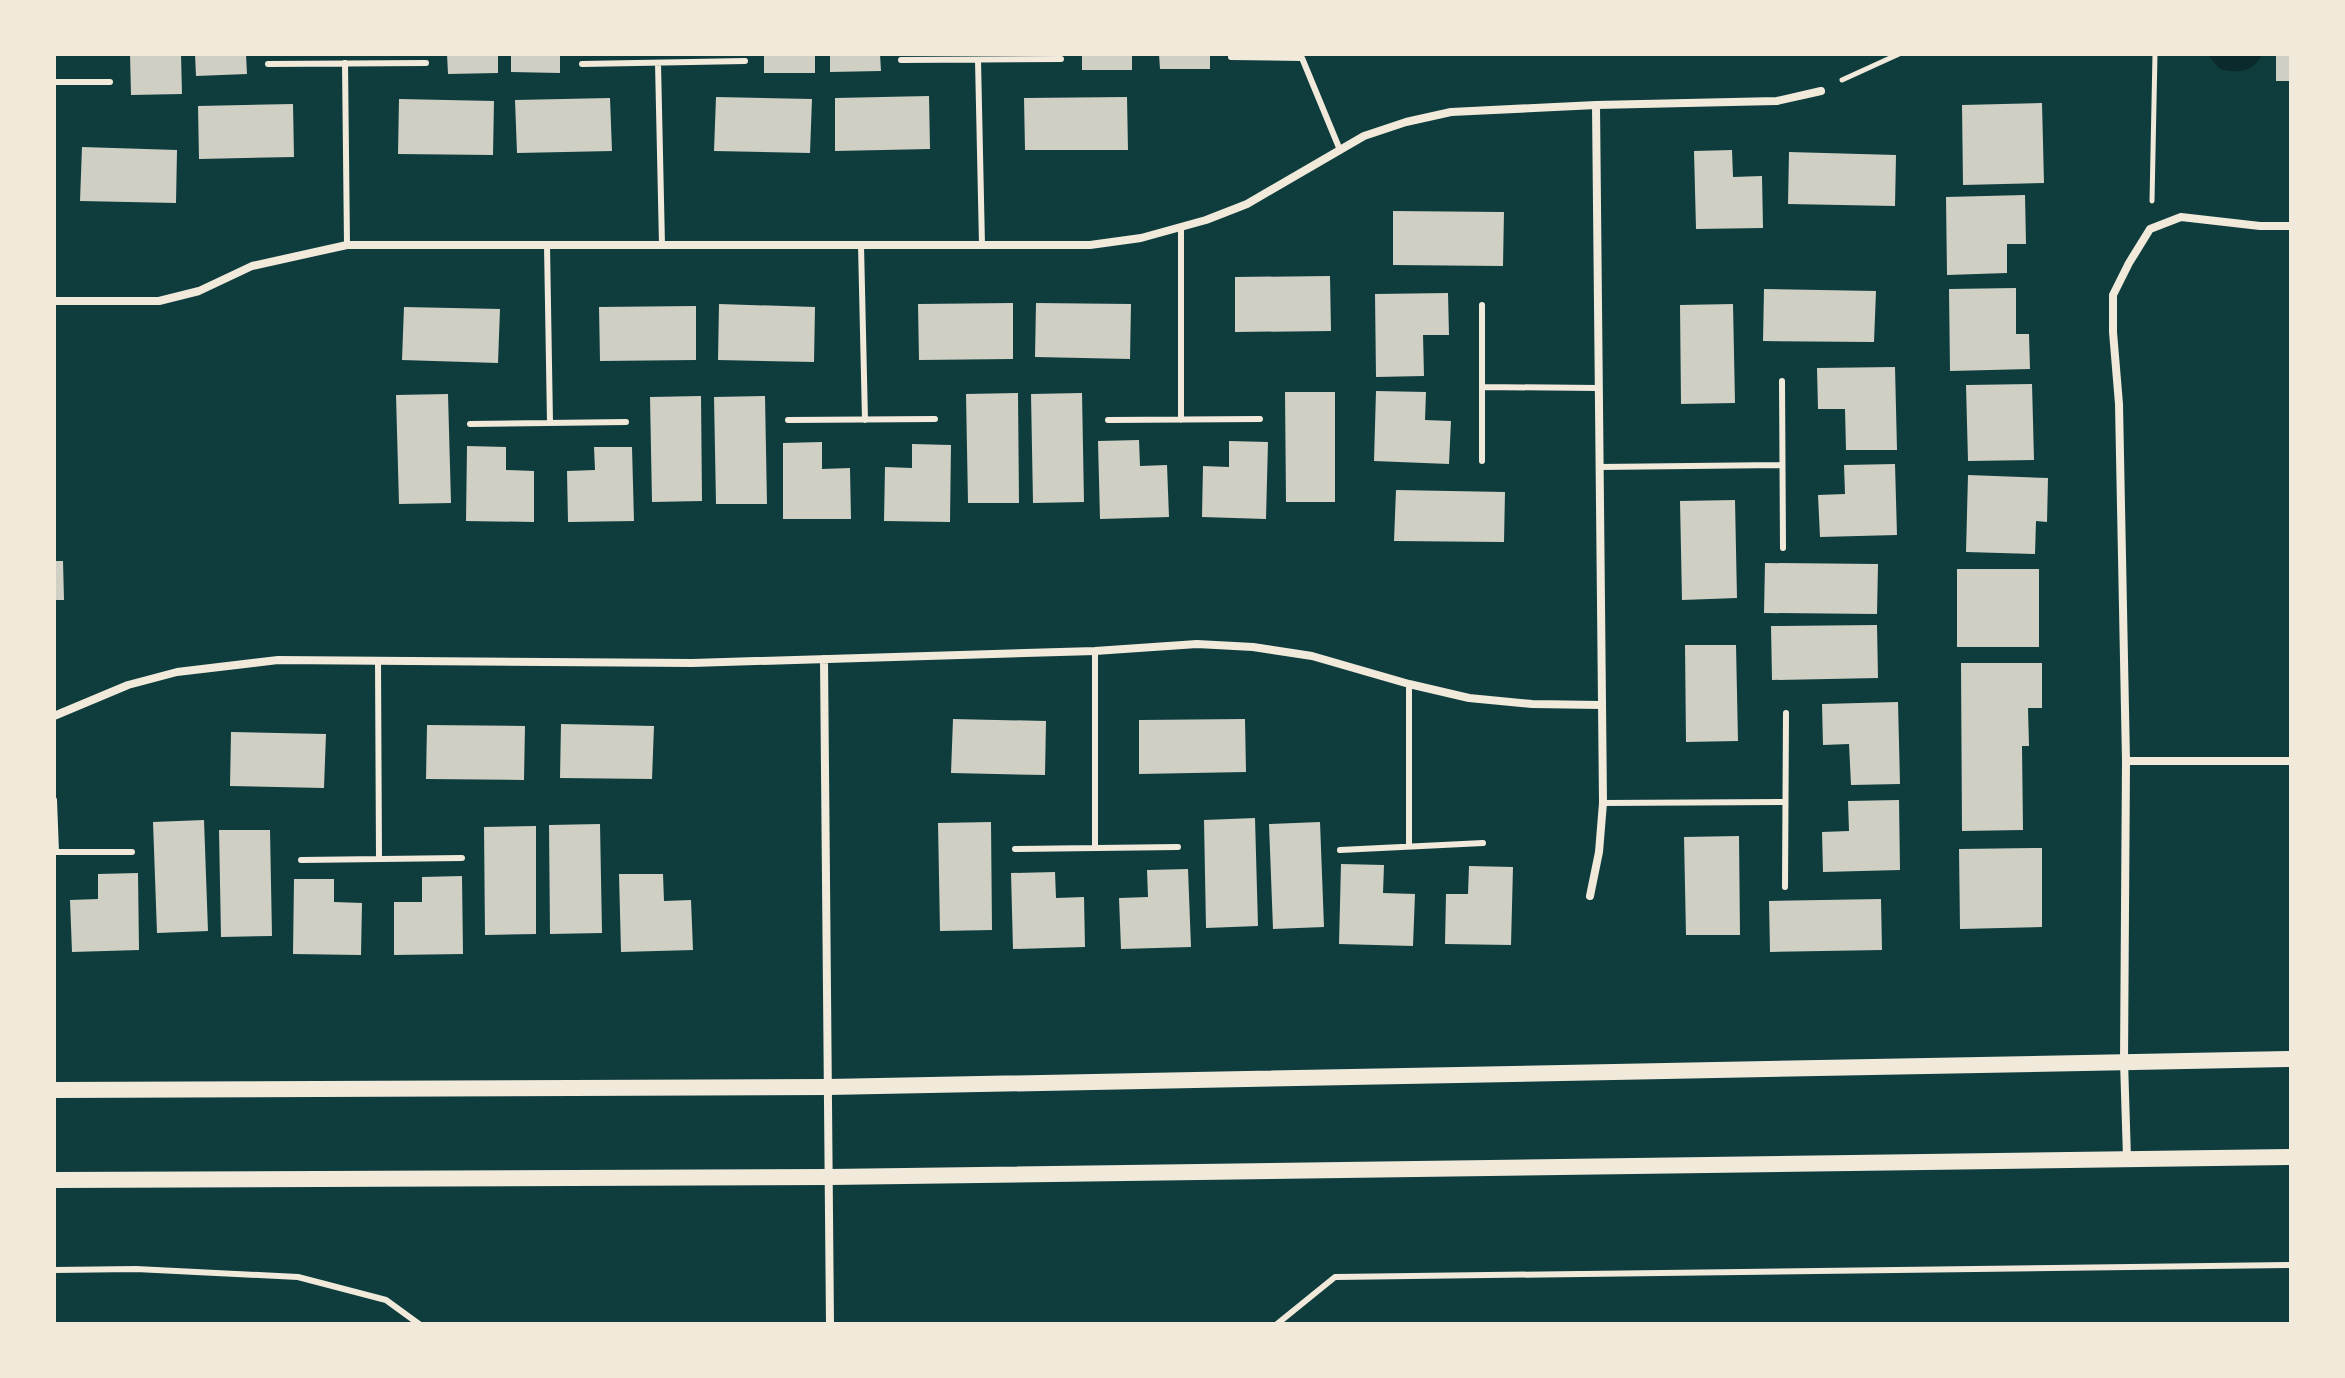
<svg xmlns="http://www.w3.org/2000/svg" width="2345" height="1378" font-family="'DejaVu Sans',sans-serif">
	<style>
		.water { fill: #0a2a2b }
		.building { fill: #cfcfc3 }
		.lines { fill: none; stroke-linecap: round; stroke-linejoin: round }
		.path { stroke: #f1e9da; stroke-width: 5 }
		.service { stroke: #f1e9da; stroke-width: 6 }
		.minor { stroke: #f1e9da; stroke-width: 8 }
		.secondary { stroke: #f1e9da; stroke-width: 16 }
	</style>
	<rect width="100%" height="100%" fill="#0f3d3e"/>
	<!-- water -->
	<path class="water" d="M2207,54H2263C2253,72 2239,74 2220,69Z"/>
	<!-- building -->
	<path class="building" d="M130,54H181L182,94L131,95Z
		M195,54H246L247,74L196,76Z
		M447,54H498V73L448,74Z
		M511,54H560V73L511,72Z
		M764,54H815V73H764Z
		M830,54H880L881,71L830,72Z
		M1082,54H1132V70H1082Z
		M1159,54H1210V69H1160Z
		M2276,54H2291V81H2276Z
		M929,96L930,149L835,151V98Z
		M716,97L812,99L810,153L714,151Z
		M1127,97L1128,150H1025L1024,98Z
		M610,98L612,151L517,153L515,100Z
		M399,99L494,101L493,155L398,154Z
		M2042,103L2044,183L1963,185L1962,105Z
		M293,104L294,157L199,159L198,106Z
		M82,147L177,150L176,203L80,201Z
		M1732,150L1733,177L1762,176L1763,228L1696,229L1694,151Z
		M1789,152L1896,155L1895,206L1788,204Z
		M2025,195L2026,244H2007V273L1947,275L1946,197Z
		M1393,211L1504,212L1503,266L1393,265Z
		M1330,276L1331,331L1235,332V277Z
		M2016,288V334H2029L2030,369L1950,371L1949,289Z
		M1764,289L1876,291L1874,342L1763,341Z
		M1448,293L1449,335H1423L1424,376L1376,377L1375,294Z
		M1013,303V359L919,360L918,304Z
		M1036,303L1131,304L1130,359L1035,357Z
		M719,304L815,307L814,362L718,360Z
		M1733,304L1735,403L1681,404L1680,305Z
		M696,306V360L600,361L599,307Z
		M404,307L500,309L498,363L402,360Z
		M1895,367L1897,450H1846L1845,409H1818L1817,368Z
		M2032,384L2034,460L1968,461L1966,385Z
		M1376,391L1426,392L1425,420L1451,421L1449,464L1374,461Z
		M1285,392H1335V502H1286Z
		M1018,393L1019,503H968L966,394Z
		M1082,393L1084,502L1033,503L1031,394Z
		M448,394L451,503L399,504L396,395Z
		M701,396L702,501L652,502L650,397Z
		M765,396L767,504H716L714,397Z
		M1139,440L1140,466L1167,465L1169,517L1100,519L1098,441Z
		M1229,441L1268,442L1266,519L1202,517L1203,466L1229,467Z
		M822,442V469L850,468L851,519H783V443Z
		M912,444L951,445L950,522L884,521L885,467L912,468Z
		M467,446L506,447V470L534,471V522L466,521Z
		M594,447H632L634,521L568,522L567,471L595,470Z
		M1895,464L1897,535L1820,537L1818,495L1845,494L1844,465Z
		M1968,475L2048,478L2047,522L2036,521L2035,554L1966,552Z
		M1396,490L1505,492L1504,542L1394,541Z
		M1735,500L1737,598L1682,600L1680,501Z
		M54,561H63L64,600H54Z
		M1765,563L1878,564L1877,614L1764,613Z
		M1957,569H2039V647H1957Z
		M1877,625L1878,678L1772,680L1771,626Z
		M1685,645H1736L1738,741L1686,742Z
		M1961,663H2042V708H2028L2029,746H2022L2023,830L1962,831Z
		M1898,702L1900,784L1851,785L1849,744L1823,745L1822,704Z
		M953,719L1046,721L1045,775L951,773Z
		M1245,719L1246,772L1139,774V720Z
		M561,724L654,726L652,779L560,778Z
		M427,725L525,726L524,780L426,779Z
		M231,732L326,734L324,788L230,786Z
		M1899,800L1900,870L1823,872L1822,832L1849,831L1848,801Z
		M1255,818L1258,926L1206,928L1204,820Z
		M204,820L208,931L157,933L153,822Z
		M991,822L992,930L940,931L938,823Z
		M1320,822L1324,927L1273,929L1269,824Z
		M600,824L602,933L550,934L549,825Z
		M536,826V934L485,935L484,827Z
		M219,830H270L272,936L221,937Z
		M1739,836L1740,935H1686L1684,837Z
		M2042,848V927L1960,929L1959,849Z
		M1341,864L1384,865L1383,893L1415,894L1413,946L1339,944Z
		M1469,866L1513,867L1511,945L1445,944L1446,894H1468Z
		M1188,869L1191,947L1121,949L1119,898L1148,897L1147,870Z
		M1055,872L1056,898L1084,897L1085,947L1013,949L1011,873Z
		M138,873L139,950L72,952L70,900L98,899V874Z
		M619,874H663L664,901L691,900L693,950L621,952Z
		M462,876L463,954L394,955V902H422V877Z
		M294,879H334V902L362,903L361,955L293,954Z
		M1881,899L1882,950L1770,952L1769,901Z"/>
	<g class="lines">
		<!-- path -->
		<path class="path" d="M1842,80L1899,54
			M2152,201L2155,54"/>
		<!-- service -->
		<path class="service" d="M1231,57L1302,58L1340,150
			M901,60L1061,59
			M978,60L982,245
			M345,63L347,245
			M658,63L662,245
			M268,64L426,63
			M582,64L745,61
			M54,82H110
			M1181,227V420
			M547,245L550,423
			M861,245L865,420
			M1482,305V461
			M1782,381L1783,548
			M1482,387L1598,388
			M788,420L935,419
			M1108,420L1260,419
			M470,424L626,422
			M1599,467L1782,465
			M1095,651V848
			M378,660L379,859
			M1409,684V846
			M54,800L56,852
			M1603,803L1785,802
			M1015,849L1178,847
			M1340,850L1483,843
			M54,852H132
			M301,860L462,858
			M1785,887L1786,713
			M54,1270L136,1269L298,1277L386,1300L419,1324
			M1277,1324L1335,1277L2291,1265"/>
		<!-- minor -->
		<path class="minor" d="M54,301H159L199,291L252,266L347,245H1090L1141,238L1206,220L1247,204L1364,136L1406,122L1451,112L1596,105L1777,101L1821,91
			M824,659L830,1324
			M54,716L128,685L177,672L278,660L692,663L1095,651L1197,644L1253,647L1312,656L1409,684L1469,698L1532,704L1601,705
			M2126,761H2291
			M1590,896L1599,852L1603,803L1596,105
			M2127,1158L2124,1061L2126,761L2119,404L2113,332V295L2129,263L2150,229L2181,217L2260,226H2291"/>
		<!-- secondary -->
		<path class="secondary" d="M54,1090L828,1087L2291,1059
			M54,1180L829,1177L2291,1157"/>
	</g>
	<!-- border -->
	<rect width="2345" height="1378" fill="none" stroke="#f1e9da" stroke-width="112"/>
</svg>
